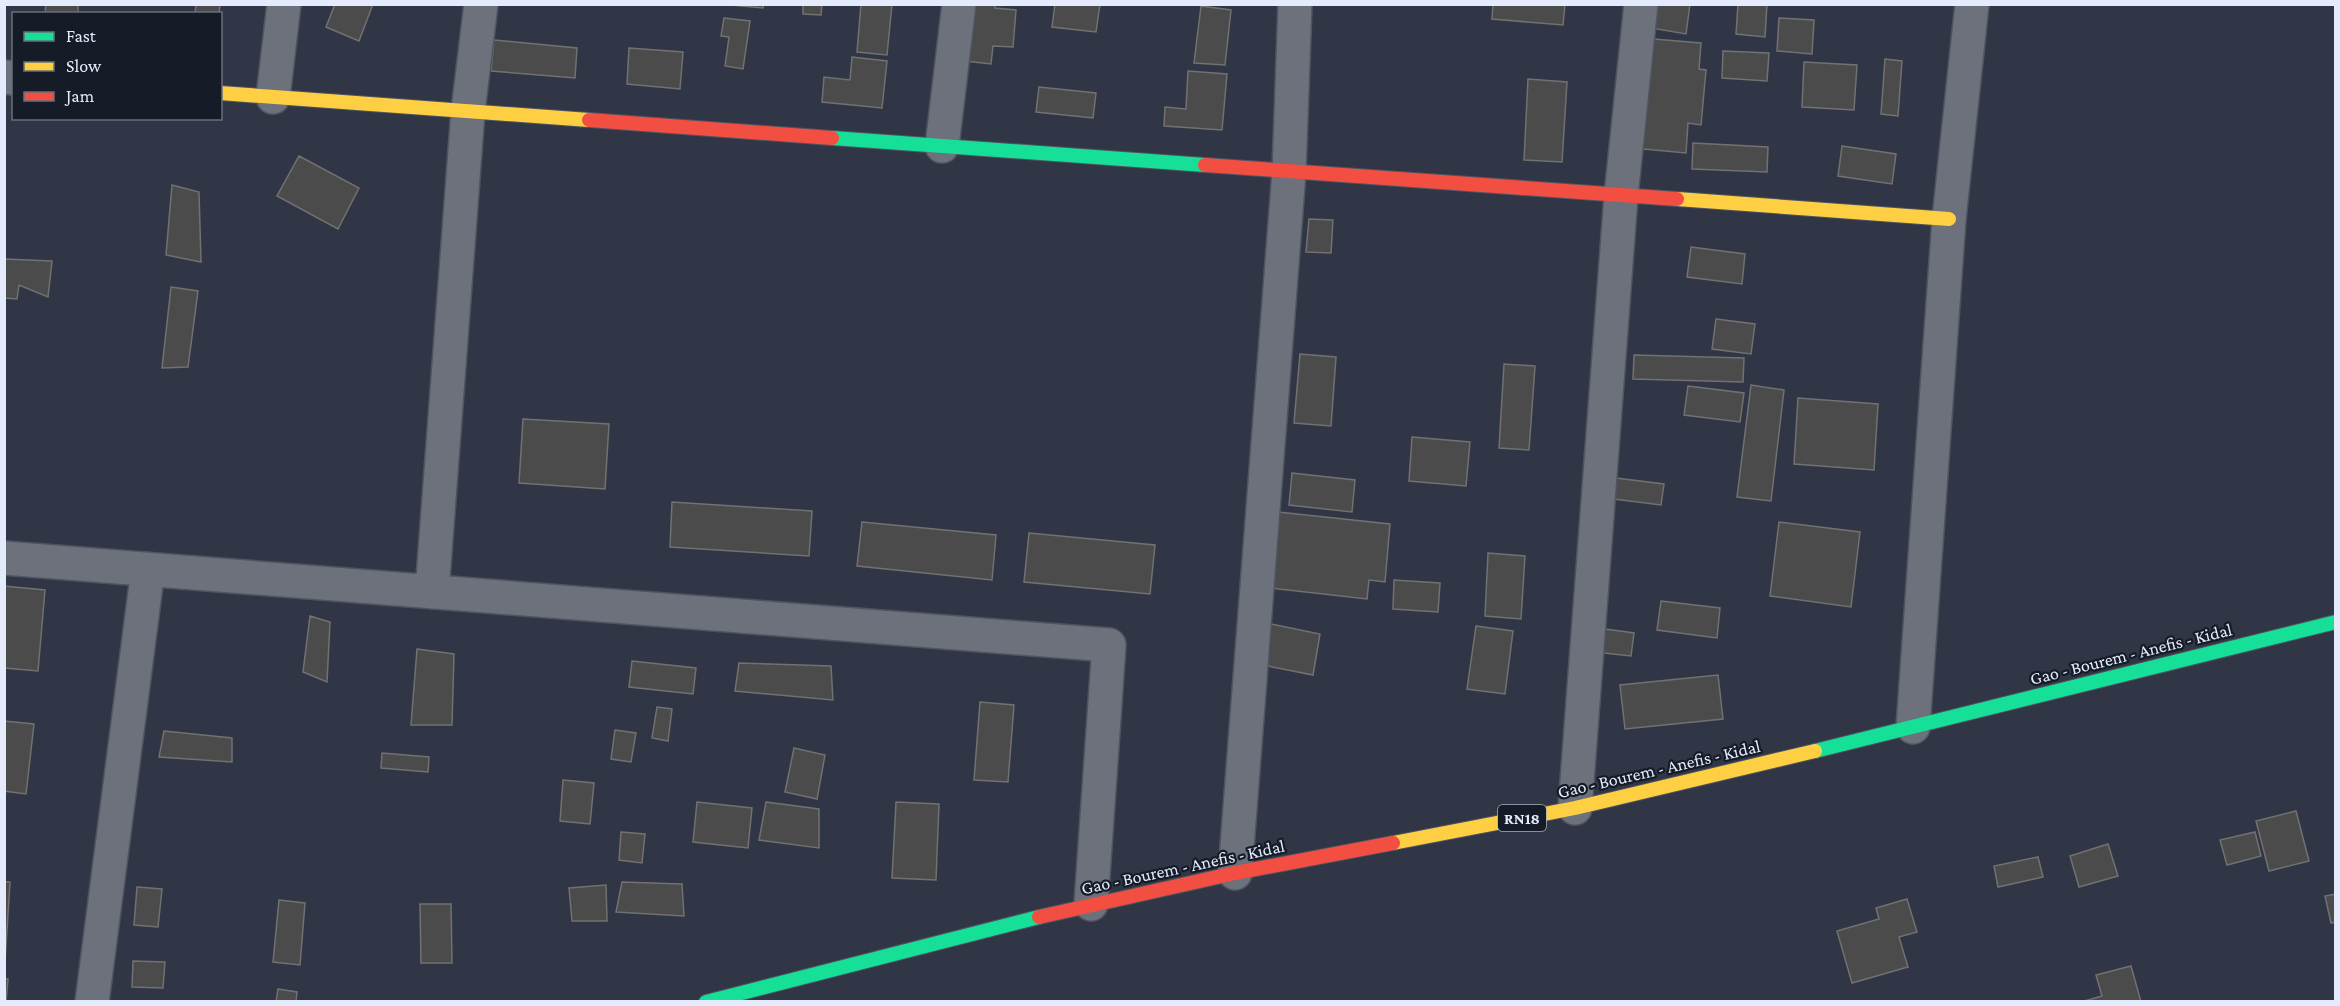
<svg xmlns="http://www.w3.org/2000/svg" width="2340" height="1006" font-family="'Crimson Pro',serif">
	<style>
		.building { fill: #4c4b4c; stroke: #727172; stroke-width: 1.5 }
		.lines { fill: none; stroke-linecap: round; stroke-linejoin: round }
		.street-casing { stroke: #4e5460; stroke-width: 36 }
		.fast-casing { stroke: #4e5460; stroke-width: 16 }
		.slow-casing { stroke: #4e5460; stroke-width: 16 }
		.jam-casing { stroke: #4e5460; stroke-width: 16 }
		.street { stroke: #6c717b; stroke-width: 33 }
		.fast { stroke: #16e098; stroke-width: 14 }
		.slow { stroke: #ffcf43; stroke-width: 14 }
		.jam { stroke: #f24e42; stroke-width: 14 }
		.labels { text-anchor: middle; stroke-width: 4.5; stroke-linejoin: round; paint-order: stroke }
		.shield { fill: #161c27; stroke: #a6adbc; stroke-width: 1.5 }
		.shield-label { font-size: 16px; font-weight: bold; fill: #e3ebfc }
		.street-label { font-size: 18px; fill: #e3ebfc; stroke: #161c27 }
	</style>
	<rect width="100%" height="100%" fill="#303645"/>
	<!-- building -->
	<path class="building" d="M46,4H78V14H45Z
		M196,4H220L219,14H195Z
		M335,4H373L359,41L326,27Z
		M720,4H764L763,8Z
		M803,4H822L821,15L803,14Z
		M861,4H892L887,55L857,52Z
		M971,4H995V8L1016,10L1013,47L993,46L991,64L965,61Z
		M1055,4H1100L1096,32L1052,27Z
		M1493,4H1565L1563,25L1492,19Z
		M1648,4H1690L1686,34L1645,27Z
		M1738,4H1767L1765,37L1736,34Z
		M1201,6L1231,10L1225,65L1194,63Z
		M724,18L750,21L743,69L725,66L729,37L721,36Z
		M1779,18L1814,20L1812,54L1777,51Z
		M1642,38L1701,43L1699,69L1706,70L1701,125L1688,123L1686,153L1633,148Z
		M494,40L577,48L575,78L491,71Z
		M629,48L683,52L680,89L627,84Z
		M1723,51L1769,53L1767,81L1722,78Z
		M852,57L887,61L882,108L822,102L824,77L850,80Z
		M1885,59L1902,61L1898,116L1881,114Z
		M1804,62L1857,65L1854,110L1802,107Z
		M1188,71L1227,74L1222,130L1164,126L1165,107L1186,109Z
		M1528,79L1567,82L1562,162L1524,160Z
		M1039,87L1096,93L1093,118L1036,112Z
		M1693,143L1768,147L1767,172L1692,169Z
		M1842,146L1896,154L1892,184L1838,176Z
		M299,156L359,188L338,229L277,196Z
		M172,185L199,192L201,262L166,255Z
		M1309,219L1333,220L1331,253L1306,252Z
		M1691,247L1745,254L1742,284L1687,277Z
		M4,259L52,261L48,297L19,285L17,299L4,298Z
		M171,287L198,291L188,367L162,368Z
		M1716,319L1755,324L1751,354L1712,349Z
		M1300,354L1336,357L1331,426L1294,423Z
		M1634,355L1744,358L1743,382L1633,379Z
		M1504,364L1535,366L1529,450L1499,448Z
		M1751,385L1784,390L1771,501L1737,497Z
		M1688,386L1744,393L1740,422L1684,415Z
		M1798,398L1878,404L1874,470L1794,464Z
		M523,419L609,424L605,489L519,483Z
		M1412,437L1470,442L1466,486L1409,481Z
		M1292,473L1355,480L1352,512L1289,505Z
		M1616,478L1664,484L1661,505L1614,499Z
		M672,502L812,511L809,556L670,547Z
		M1278,512L1390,524L1385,582L1369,580L1367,599L1269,588Z
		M862,522L996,535L992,580L857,566Z
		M1779,522L1860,532L1851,607L1770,596Z
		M1029,533L1155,545L1150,594L1024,582Z
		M1488,553L1525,556L1521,619L1485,616Z
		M1394,580L1440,583L1438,612L1393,609Z
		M4,586L45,590L38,671L4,668Z
		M1661,601L1720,608L1717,638L1657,630Z
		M310,616L330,622L327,682L303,672Z
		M1266,623L1320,634L1313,675L1258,664Z
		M1476,626L1513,631L1505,694L1467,689Z
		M1598,628L1634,633L1631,656L1595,652Z
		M417,649L454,654L452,725H411Z
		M632,661L696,668L693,694L629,687Z
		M739,663L831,666L833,700L735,691Z
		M1718,675L1723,719L1625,729L1620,685Z
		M980,702L1014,705L1008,782L974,780Z
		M657,707L672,709L668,741L652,738Z
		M4,721L34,724L26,794L4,791Z
		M615,730L636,733L631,762L611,759Z
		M164,731L232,738V762L159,757Z
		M794,748L825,755L817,799L785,792Z
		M382,753L429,757L428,772L381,768Z
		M563,780L594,783L590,824L560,821Z
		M697,802L752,808L748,848L693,842Z
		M766,802L819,809V848L759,840Z
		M896,802L939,804L936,880L892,878Z
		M2296,811L2309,861L2269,871L2256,821Z
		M621,832L645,834L642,863L619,860Z
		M2255,832L2261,856L2227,865L2220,840Z
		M2108,844L2118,876L2079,887L2070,856Z
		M2038,857L2043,877L1998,887L1994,866Z
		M4,882H10L5,962H4Z
		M622,882L682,884L684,916L616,912Z
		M606,885L607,921H572L569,888Z
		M137,887L162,889L158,927L134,925Z
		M2336,894V922L2331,923L2325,896Z
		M1907,899L1917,932L1899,937L1908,967L1852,983L1837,931L1879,919L1876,908Z
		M279,900L305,903L300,965L273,962Z
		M420,904H451L452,963H421Z
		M133,961L165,962L163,988L132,987Z
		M2131,966L2141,1002H2081L2102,996L2096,975Z
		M4,979H8L6,1002H4Z
		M278,989L297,992L296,1002H276Z"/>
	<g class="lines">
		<defs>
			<path id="street" d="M4,77L14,78
				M273,97L284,4
				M942,146L959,4
				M4,558L1109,645L1091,904
				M432,592L468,111L481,4
				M1913,727L1949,219L1972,4
				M1575,808L1621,196L1641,4
				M1235,873L1289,172L1295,4
				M92,1002L148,569"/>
			<path id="fast" d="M832,138L1205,165
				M1815,751L2336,622
				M706,1002L1039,917"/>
			<path id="slow" d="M220,93L589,120
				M1677,199L1949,219
				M1393,843L1575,808L1815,751"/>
			<path id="jam" d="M589,120L832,138
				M1205,165L1677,199
				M1039,917L1235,873L1393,843"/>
		</defs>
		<!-- street casing -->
		<use href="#street" class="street-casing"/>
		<!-- fast casing -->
		<use href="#fast" class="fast-casing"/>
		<!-- slow casing -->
		<use href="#slow" class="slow-casing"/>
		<!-- jam casing -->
		<use href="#jam" class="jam-casing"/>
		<!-- street -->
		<use href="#street" class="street"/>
		<!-- fast -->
		<use href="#fast" class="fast"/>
		<!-- slow -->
		<use href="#slow" class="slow"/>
		<!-- jam -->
		<use href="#jam" class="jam"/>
	</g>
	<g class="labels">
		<!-- shield labels -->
		<rect class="shield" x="1498" y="805" width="48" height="26" rx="4.5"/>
		<g class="shield-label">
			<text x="1522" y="824">RN18</text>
		</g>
		<!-- street labels -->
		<g class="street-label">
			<text transform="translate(2131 654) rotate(-14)" y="6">Gao - Bourem - Anefis - Kidal</text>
			<text transform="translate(1659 769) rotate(-13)" y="6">Gao - Bourem - Anefis - Kidal</text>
			<text transform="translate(1183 867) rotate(-12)" y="6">Gao - Bourem - Anefis - Kidal</text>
		</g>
	</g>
	<!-- border -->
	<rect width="2340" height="1006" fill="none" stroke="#e3ebfc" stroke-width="12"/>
	<!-- legend -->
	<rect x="12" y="12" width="210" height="108" fill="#161c27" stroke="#686f7c" stroke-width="1.5"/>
	<rect x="24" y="32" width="30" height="9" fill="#16e098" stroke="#686f7c" stroke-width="1.5"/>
	<text x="66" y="42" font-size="18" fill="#e3ebfc">Fast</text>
	<rect x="24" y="62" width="30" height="9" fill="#ffcf43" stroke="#686f7c" stroke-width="1.5"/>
	<text x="66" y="72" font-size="18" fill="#e3ebfc">Slow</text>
	<rect x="24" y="92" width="30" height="9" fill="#f24e42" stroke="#686f7c" stroke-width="1.5"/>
	<text x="66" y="102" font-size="18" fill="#e3ebfc">Jam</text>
</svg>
